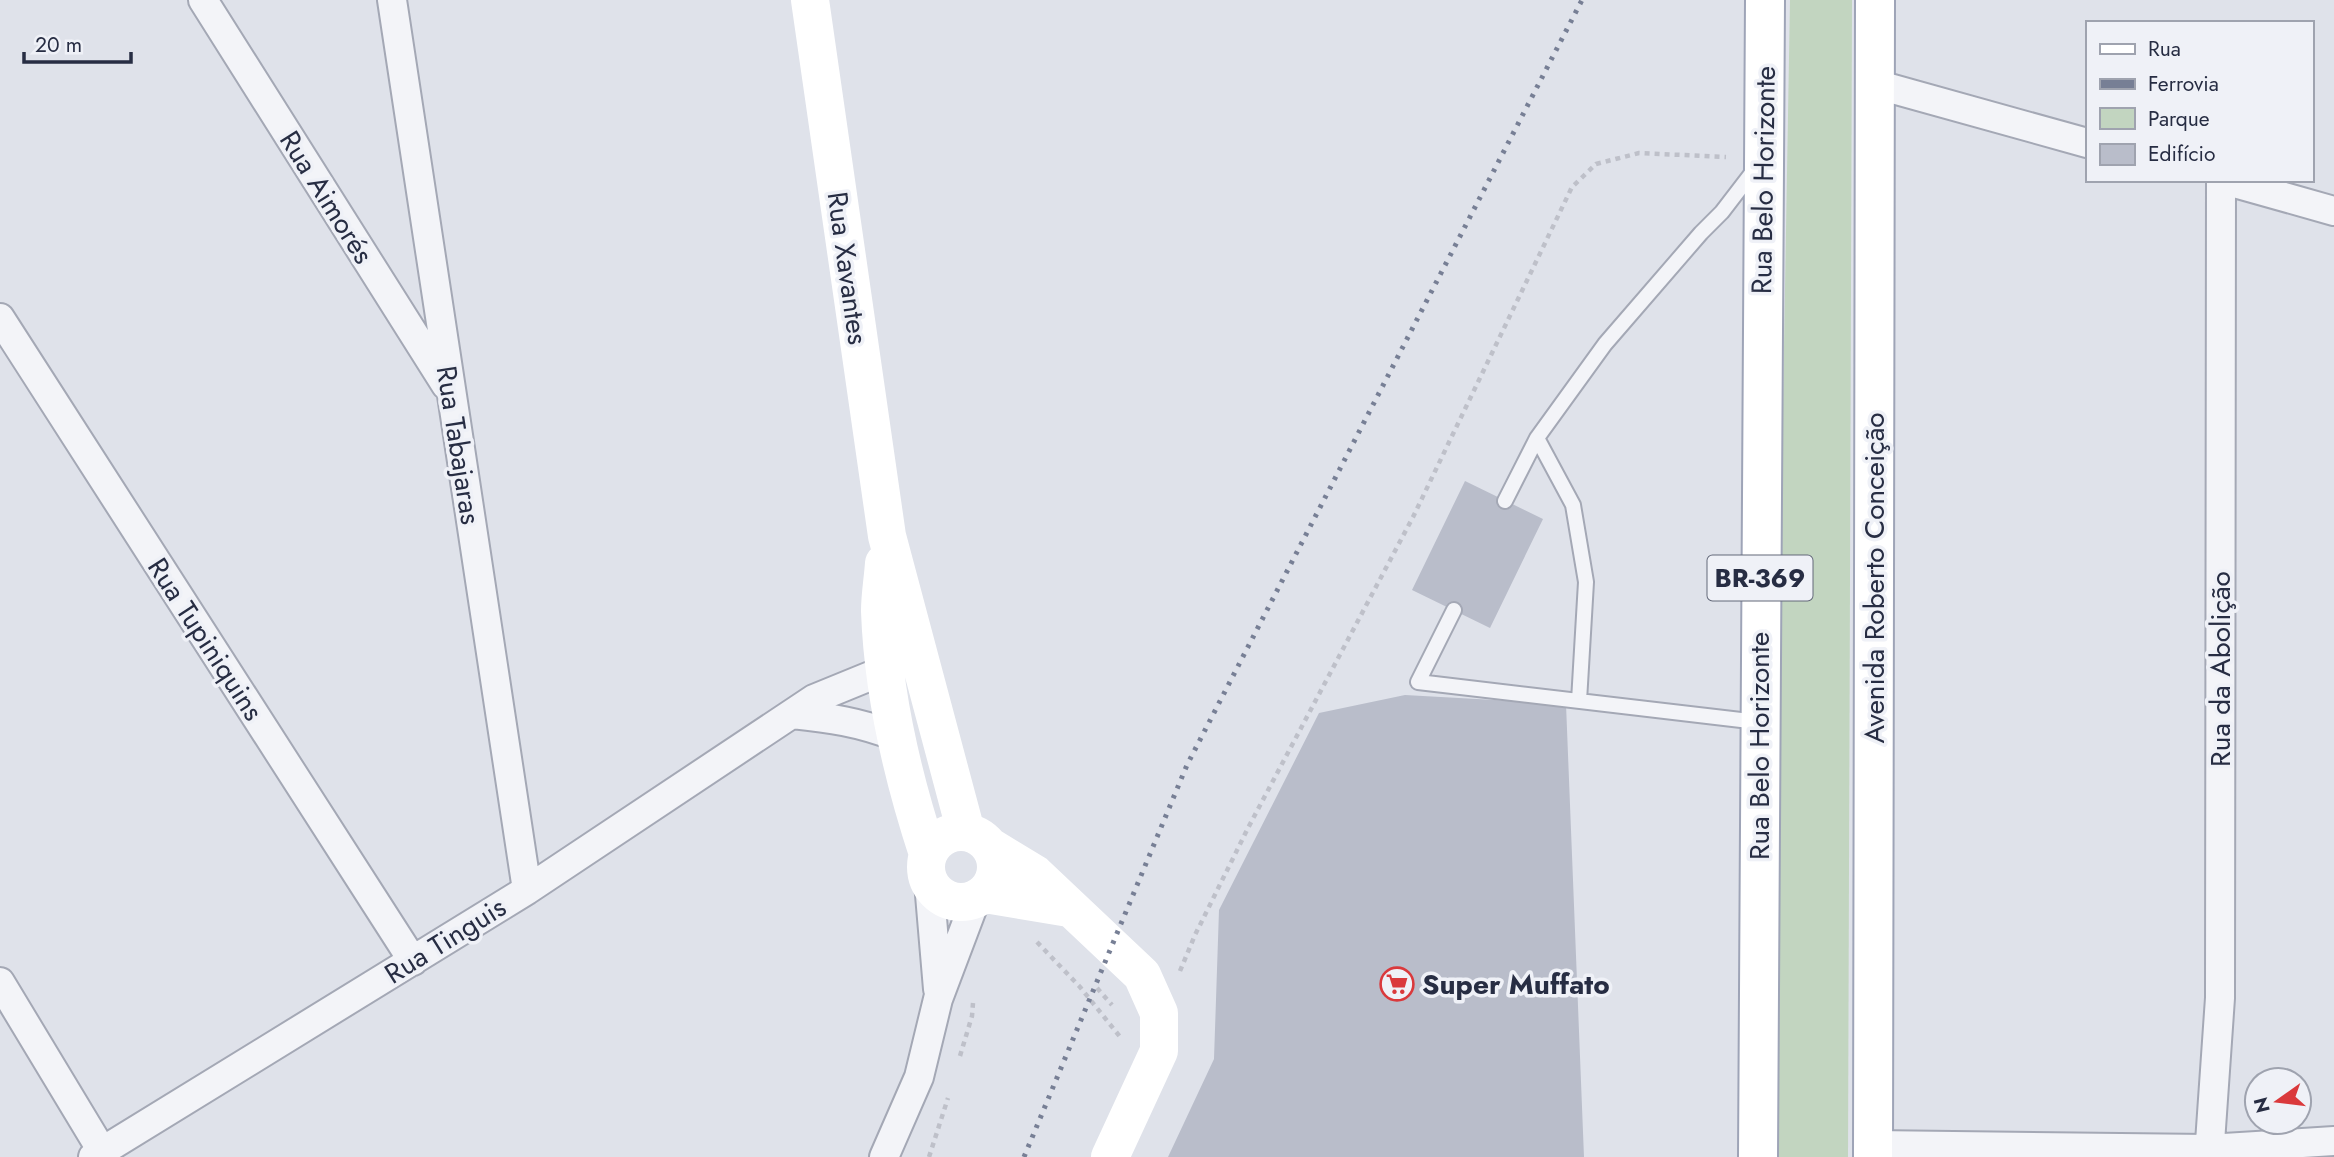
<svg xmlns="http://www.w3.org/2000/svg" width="2334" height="1157" font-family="Jost,sans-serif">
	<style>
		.green { fill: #c2d5c0 }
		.building { fill: #b9bdca }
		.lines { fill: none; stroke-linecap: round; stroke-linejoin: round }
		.lane-casing { stroke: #a4a8b5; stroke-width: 18 }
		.street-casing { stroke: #a4a8b5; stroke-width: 32 }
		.primary-casing { stroke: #9ea4b7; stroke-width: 42 }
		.path { stroke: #bec0c9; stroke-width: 4.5; stroke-dasharray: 5 5; stroke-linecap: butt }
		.lane { stroke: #f3f4f8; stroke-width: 14 }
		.street { stroke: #f3f4f8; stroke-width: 28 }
		.secondary { stroke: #fff; stroke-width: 38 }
		.primary { stroke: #fff; stroke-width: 38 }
		.rail { stroke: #777f95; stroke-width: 5; stroke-dasharray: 3.5 7; stroke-linecap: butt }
		.labels { text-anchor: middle; stroke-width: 7; stroke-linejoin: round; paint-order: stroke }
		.shield { fill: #eff1f7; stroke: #636879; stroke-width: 2 }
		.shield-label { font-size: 26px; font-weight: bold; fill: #272d43 }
		.street-label { font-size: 28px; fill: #272d43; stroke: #eff1f7 }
		.poi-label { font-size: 28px; font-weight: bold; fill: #272d43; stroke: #eff1f7; text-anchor: start }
	</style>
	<rect width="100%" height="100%" fill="#dfe2ea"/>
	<!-- green -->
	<path class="green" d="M1790,0H1852L1848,1157H1770Z"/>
	<!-- building -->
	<path class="building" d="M1465,481L1543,519L1490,628L1412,590Z
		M1405,695L1566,704L1584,1157H1168L1214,1059L1219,910L1319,713Z"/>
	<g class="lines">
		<defs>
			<path id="lane" d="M1537,438L1573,505L1586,582L1579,701
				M1505,501L1537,438L1605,344L1701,233L1722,212L1755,169
				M1454,610L1418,682L1758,722"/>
			<path id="street" d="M203,0L446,385
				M392,0L527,890
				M1875,84L2087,143
				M2224,180L2334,211
				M0,318L413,961
				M792,714C830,718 859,722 895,736
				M929,883L938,989
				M0,982L102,1151
				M1873,1145L2208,1149L2334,1141
				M93,1157L527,890L814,699L885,670
				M884,1157L919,1077L938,999L975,901
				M2209,1157L2220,998L2221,180"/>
			<path id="primary" d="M1758,1157L1765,0
				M1873,1157L1875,0"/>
		</defs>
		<!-- lane casing -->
		<use href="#lane" class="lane-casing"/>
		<!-- street casing -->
		<use href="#street" class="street-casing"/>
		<!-- primary casing -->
		<use href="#primary" class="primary-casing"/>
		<!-- path -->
		<path class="path" d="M1037,942L1080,987L1121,1038
			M1180,971L1195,935L1248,828L1413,517L1572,187L1596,164L1639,153L1726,157
			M1097,988L1112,1005
			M960,1056L972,1016L973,1003
			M929,1157L948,1098"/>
		<!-- lane -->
		<use href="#lane" class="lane"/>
		<!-- street -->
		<use href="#street" class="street"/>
		<!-- secondary -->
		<path class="secondary" d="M810,0L887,536L966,832
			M884,563C883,579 880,595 880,611C883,694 902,775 928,854
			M926 867a35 35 0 1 1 70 0a35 35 0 1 1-70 0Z
			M989,846L1035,874L1142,975L1159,1013V1051L1110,1157
			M985,894L1069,908"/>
		<!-- primary -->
		<use href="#primary" class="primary"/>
		<!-- rail -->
		<path class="rail" d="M1024,1157L1187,765L1582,0"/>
	</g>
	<!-- icons -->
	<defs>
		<symbol id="supermarket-ring" viewBox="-11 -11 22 22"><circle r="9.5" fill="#eff1f7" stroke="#da393c" stroke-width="1.5"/><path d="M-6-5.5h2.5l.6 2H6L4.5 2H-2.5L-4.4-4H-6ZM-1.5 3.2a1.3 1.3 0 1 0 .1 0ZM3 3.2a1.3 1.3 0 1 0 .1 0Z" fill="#da393c"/></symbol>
	</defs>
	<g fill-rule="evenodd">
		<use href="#supermarket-ring" x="1378" y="965" width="38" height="38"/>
	</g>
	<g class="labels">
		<!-- shield labels -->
		<rect class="shield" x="1707.5" y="555.5" width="105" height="45" rx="5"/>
		<g class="shield-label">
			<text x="1760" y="587">BR-369</text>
		</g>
		<!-- street labels -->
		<g class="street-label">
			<text transform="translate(1763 180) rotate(-89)" y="10">Rua Belo Horizonte</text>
			<text transform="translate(327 197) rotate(58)" y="10">Rua Aimorés</text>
			<text transform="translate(848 268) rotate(82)" y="10">Rua Xavantes</text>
			<text transform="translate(459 445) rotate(81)" y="10">Rua Tabajaras</text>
			<text transform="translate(1874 578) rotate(-90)" y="10">Avenida Roberto Conceição</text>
			<text transform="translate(206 639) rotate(57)" y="10">Rua Tupiniquins</text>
			<text transform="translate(2220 669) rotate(-90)" y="10">Rua da Abolição</text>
			<text transform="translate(1759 746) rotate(-90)" y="10">Rua Belo Horizonte</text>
			<text transform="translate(445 940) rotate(-32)" y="10">Rua Tinguis</text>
		</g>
		<!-- poi labels -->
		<g class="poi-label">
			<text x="1422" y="994">Super Muffato</text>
		</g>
	</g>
	<!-- legend -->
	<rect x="2086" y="21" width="228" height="161" fill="#eff1f7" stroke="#9fa3af" stroke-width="2"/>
	<rect x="2100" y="44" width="35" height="10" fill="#ffffff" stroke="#9fa3af" stroke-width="2"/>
	<text x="2148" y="56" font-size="21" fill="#272d43">Rua</text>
	<rect x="2100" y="79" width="35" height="10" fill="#777f95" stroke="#9fa3af" stroke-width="2"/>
	<text x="2148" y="91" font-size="21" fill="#272d43">Ferrovia</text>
	<rect x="2100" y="108" width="35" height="21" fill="#c2d5c0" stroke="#9fa3af" stroke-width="2"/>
	<text x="2148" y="126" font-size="21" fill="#272d43">Parque</text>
	<rect x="2100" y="144" width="35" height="21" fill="#b9bdca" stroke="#9fa3af" stroke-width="2"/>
	<text x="2148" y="161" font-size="21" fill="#272d43">Edifício</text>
	<!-- north arrow -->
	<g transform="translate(2278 1101) rotate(256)"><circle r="33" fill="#eff1f7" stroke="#9fa3af" stroke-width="2"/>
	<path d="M0-5L12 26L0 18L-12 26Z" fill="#da393c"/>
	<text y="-10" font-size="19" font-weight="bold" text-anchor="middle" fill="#272d43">N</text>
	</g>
	<!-- scale -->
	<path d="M24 52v10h107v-10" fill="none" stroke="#272d43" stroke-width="3.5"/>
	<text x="35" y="52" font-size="21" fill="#272d43" stroke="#eff1f7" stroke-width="5" paint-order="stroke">20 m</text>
</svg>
